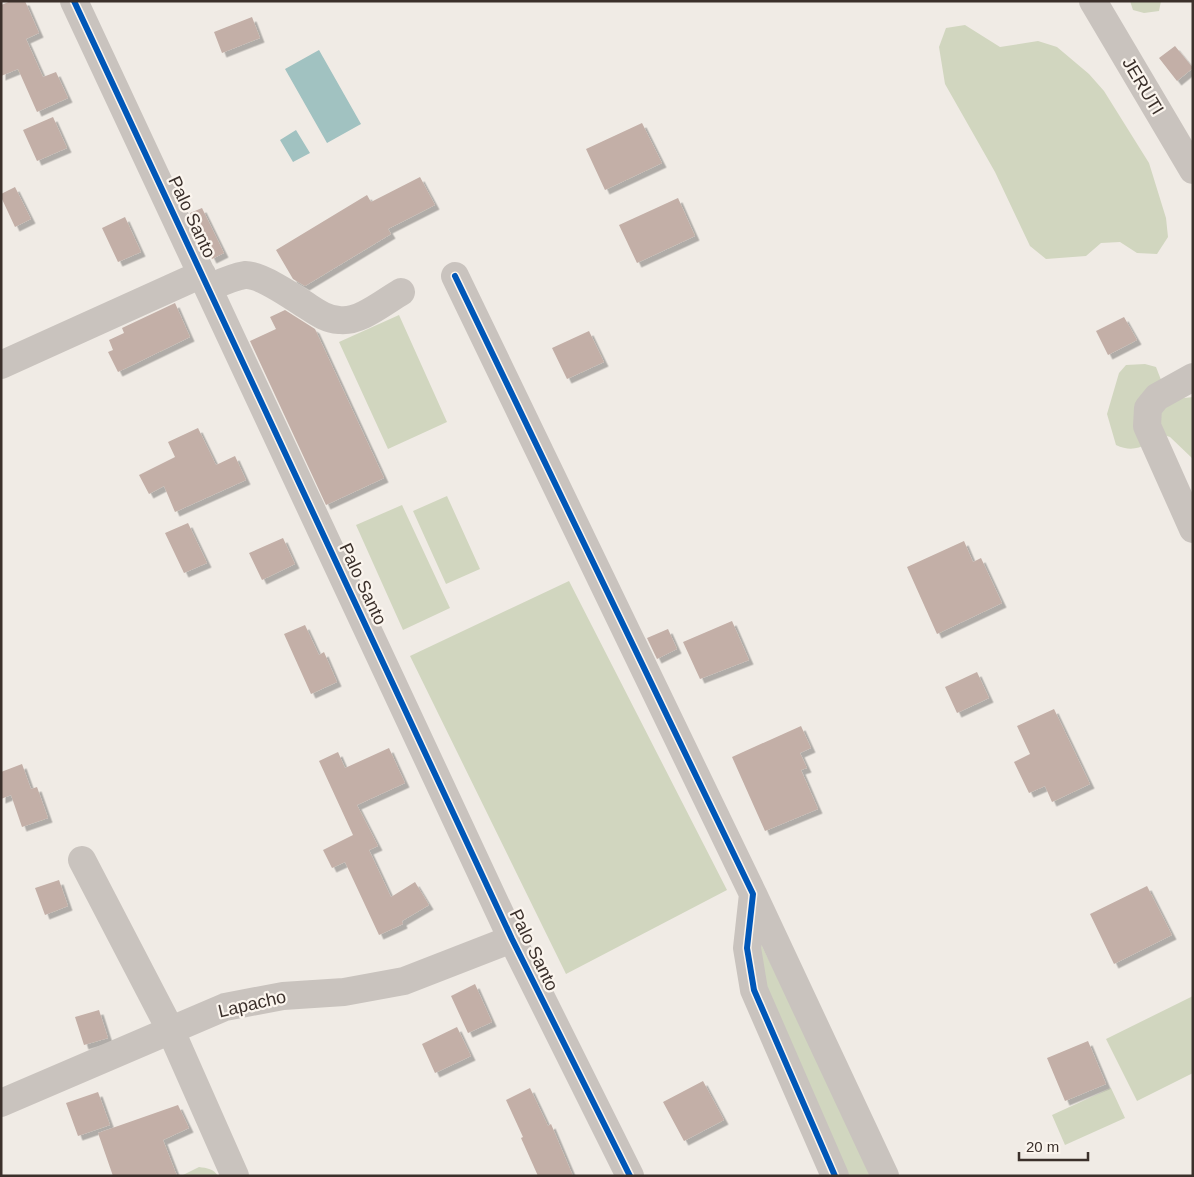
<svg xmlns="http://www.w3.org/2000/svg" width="1194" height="1177" font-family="Arial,sans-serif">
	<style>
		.green { fill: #d1d6bf }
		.water { fill: #a1c2c1 }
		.building { fill: #c3afa7; filter: url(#shadow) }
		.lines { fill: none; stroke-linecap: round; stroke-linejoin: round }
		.minor { stroke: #c9c3be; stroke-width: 28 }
		.cycleway-casing { stroke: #fbf5ee; stroke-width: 9 }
		.cycleway { stroke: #0057b8; stroke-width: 6 }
		.labels { text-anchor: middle; stroke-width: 4.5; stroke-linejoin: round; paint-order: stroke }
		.street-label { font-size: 18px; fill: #3b302b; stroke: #fbf5ee }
	</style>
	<defs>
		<filter id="shadow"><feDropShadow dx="4.5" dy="4.5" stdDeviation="0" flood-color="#0004"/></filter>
	</defs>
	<rect width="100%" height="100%" fill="#f0ebe5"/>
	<!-- green -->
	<path class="green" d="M1130,1H1161L1159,11L1144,13L1133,10Z
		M965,25L1000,47L1038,41L1057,47L1089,74L1104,91L1149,163L1166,218L1168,237L1157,254L1137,253L1120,242L1101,243L1086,256L1046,259L1030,246L995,172L945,84L939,47L946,28Z
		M399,315L447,422L388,449L339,342Z
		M1145,364L1156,367L1163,385L1176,399L1193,397V459L1170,437L1161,434C1147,445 1135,454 1116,445L1107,414L1119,373L1126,365Z
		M447,496L480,569L446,584L413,511Z
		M402,505L450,608L403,630L356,525Z
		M569,581L727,890L566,974L410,656Z
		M760,942L876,1176H847L765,1000Z
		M1193,996V1073L1137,1101L1106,1039Z
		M1111,1088L1125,1118L1065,1145L1052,1115Z
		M199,1167C207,1168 214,1169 218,1176H181Z"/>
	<!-- water -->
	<path class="water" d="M319,50L361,124L327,143L285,69Z
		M296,130L310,153L293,162L280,140Z"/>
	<!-- building -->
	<path class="building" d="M11,1H25L39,33L26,39L43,77L56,72L68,98L37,112L18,69L1,76V5Z
		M252,17L260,38L222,53L214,32Z
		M1175,46L1193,68L1177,81L1159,58Z
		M53,117L67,148L37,161L23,130Z
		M642,123L662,163L605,190L586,149Z
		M420,177L435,205L388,229L391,234L305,286L293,279L276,250L367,195L371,202Z
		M15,187L31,219L15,227L1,197V194Z
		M678,198L695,236L637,263L619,225Z
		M202,208L224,253L212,259L190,213Z
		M125,217L141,252L118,262L102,228Z
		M175,303L190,337L118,372L108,352L113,350L109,340L124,333L122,328Z
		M285,310L315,329L384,478L326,505L250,341L276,329L270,317Z
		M1124,317L1137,340L1108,355L1096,331Z
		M589,331L604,362L567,379L552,348Z
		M198,428L216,465L235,456L246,480L175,512L164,486L149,494L139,475L175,457L168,442Z
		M188,523L207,563L184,573L165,533Z
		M283,538L295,564L262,580L249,553Z
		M964,541L973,562L981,558L1002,603L937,634L907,567Z
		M732,621L749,660L700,679L683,642Z
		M305,625L319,655L324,652L337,682L311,694L284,634Z
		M668,629L677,649L657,659L647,638Z
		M977,672L989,698L957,713L945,687Z
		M1054,709L1090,784L1052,802L1045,786L1029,793L1014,762L1030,754L1017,726Z
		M801,726L811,748L800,753L807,768L801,770L818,809L765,831L732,757Z
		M389,748L405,783L357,805L378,846L369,850L391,897L415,882L429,905L402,921L403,924L379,935L345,862L332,868L323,850L353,835L319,761L338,752L345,768Z
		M22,764L31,789L37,787L48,818L22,827L11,795L1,799V772Z
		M59,880L68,906L45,915L35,888Z
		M1147,886L1172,935L1114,964L1090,914Z
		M475,984L492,1022L468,1033L451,996Z
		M99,1010L108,1038L84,1045L75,1017Z
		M457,1027L471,1056L435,1073L422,1044Z
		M1088,1041L1106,1084L1065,1101L1047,1058Z
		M703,1081L724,1120L684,1141L663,1102Z
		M530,1088L548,1126L551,1124L573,1176H538L521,1138L523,1137L506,1100Z
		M98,1092L110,1125L78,1136L66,1103Z
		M178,1105L189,1128L163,1140L177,1176H113L98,1133Z"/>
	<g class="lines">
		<!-- minor -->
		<path class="minor" d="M74,1L512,939L630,1176
			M1093,1L1193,170
			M455,276L753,894L747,948L754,990L835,1176
			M209,288C220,283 232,277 245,275C259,274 292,296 304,304C315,311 325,319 339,320C359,323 384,302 401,292
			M1,365L202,274
			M1193,377L1157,397L1148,408L1147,426L1193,529
			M82,860L171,1031L235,1176
			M753,894L885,1176
			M1,1103L225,1007L283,996L344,992L404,981L512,939"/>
		<defs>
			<path id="cycleway" d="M74,1L512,939L630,1176
				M455,276L753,894L747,948L754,990L835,1176"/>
		</defs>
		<!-- cycleway casing -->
		<use href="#cycleway" class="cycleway-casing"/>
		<!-- cycleway -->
		<use href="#cycleway" class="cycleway"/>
	</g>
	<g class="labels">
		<!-- street labels -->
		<g class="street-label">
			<text transform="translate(1143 86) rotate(59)" y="6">JERUTI</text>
			<text transform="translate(192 217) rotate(65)" y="6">Palo Santo</text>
			<text transform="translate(363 584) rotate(65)" y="6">Palo Santo</text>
			<text transform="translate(534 950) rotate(64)" y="6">Palo Santo</text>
			<text transform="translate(252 1004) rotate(-13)" y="6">Lapacho</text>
		</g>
	</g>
	<!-- border -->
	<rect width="1194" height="1177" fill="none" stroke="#3b302b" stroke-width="5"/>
	<!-- scale -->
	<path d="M1019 1152v8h69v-8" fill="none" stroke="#3b302b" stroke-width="2.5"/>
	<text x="1026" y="1152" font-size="15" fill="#3b302b" stroke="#fbf5ee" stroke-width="4" paint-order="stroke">20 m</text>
</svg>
